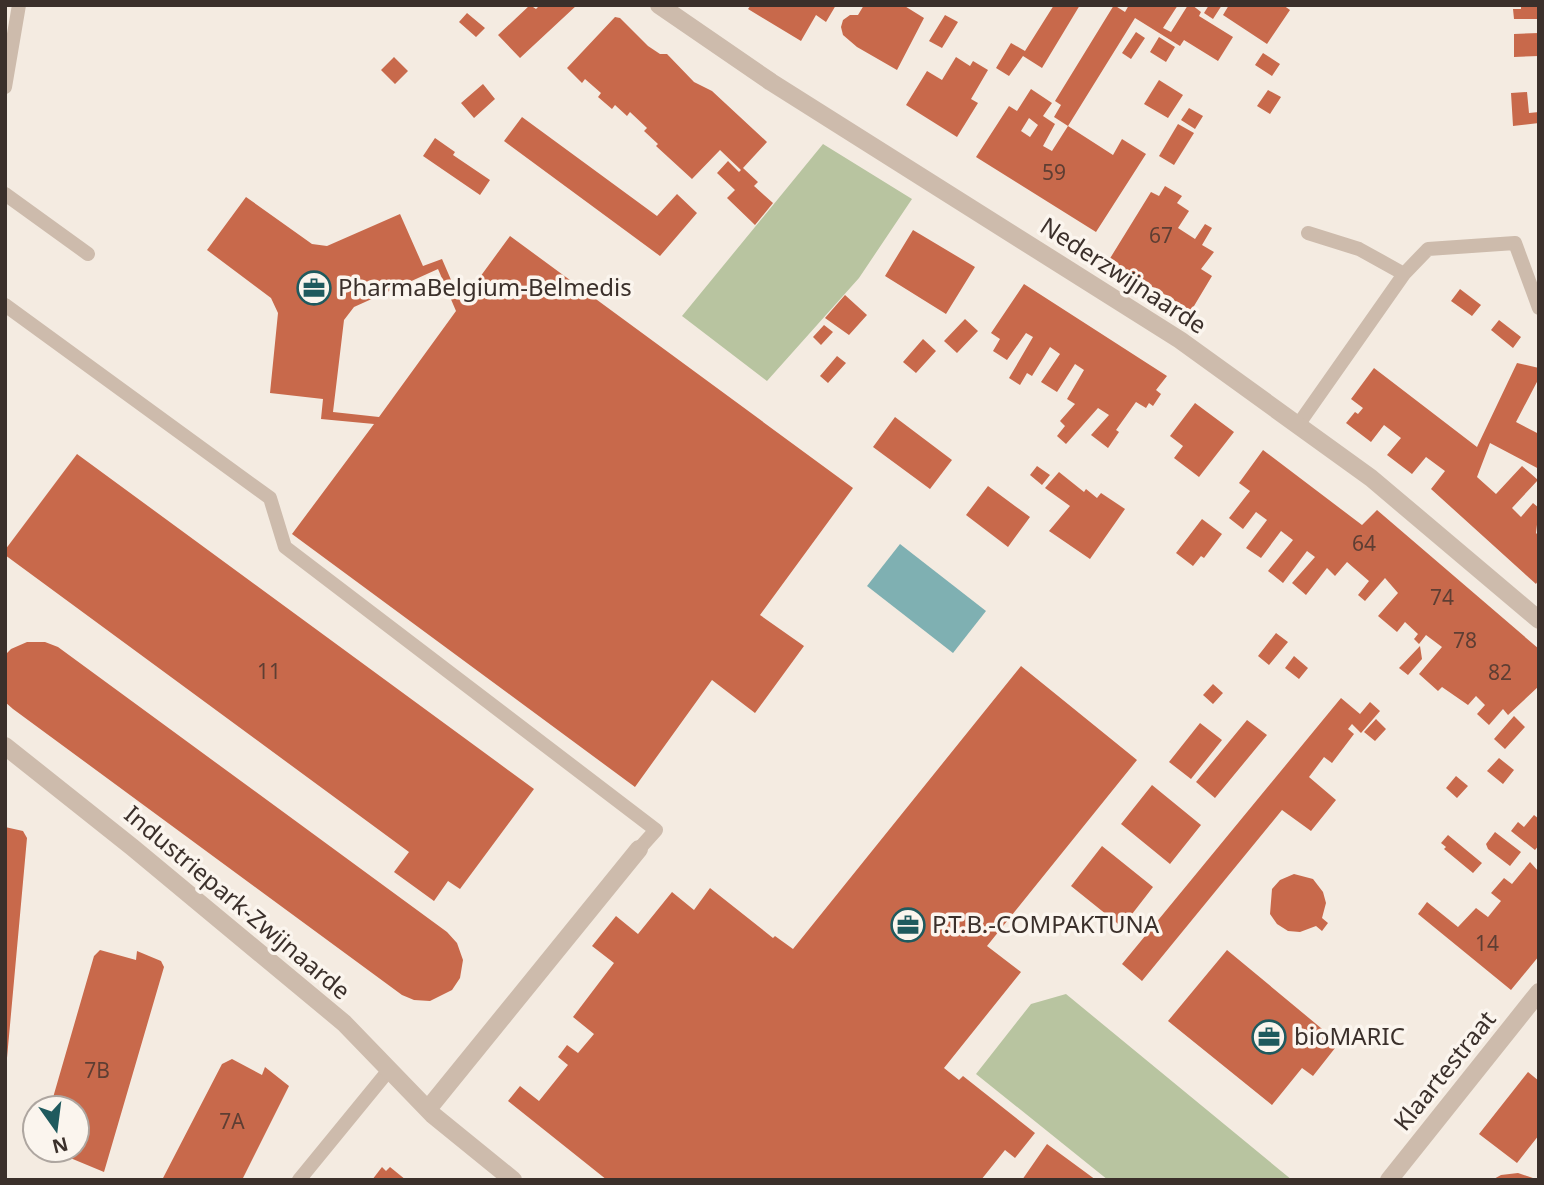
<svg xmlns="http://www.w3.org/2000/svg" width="1544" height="1185" font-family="'Noto Sans',sans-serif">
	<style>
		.green { fill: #b8c4a0 }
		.water { fill: #7fb0b2 }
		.building { fill: #c8694b; fill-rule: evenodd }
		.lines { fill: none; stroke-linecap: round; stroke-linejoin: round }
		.service { stroke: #cdbbac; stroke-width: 14 }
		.minor { stroke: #cdbbac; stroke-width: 18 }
		.labels { text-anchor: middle; stroke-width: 7; stroke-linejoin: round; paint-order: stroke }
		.number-label { font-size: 21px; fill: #5e3e33 }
		.street-label { font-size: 24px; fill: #3b302b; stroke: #fbf5ee }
		.poi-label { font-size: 24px; fill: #3b302b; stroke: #fbf5ee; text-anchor: start }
	</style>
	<rect width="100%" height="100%" fill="#f4ebe1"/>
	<!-- green -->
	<path class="green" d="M823,144L912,199L859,278L767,381L682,316Z
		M1066,994L1292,1180H1108L976,1074L1031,1004Z"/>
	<!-- water -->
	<path class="water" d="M900,544L986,611L953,653L867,586Z"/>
	<!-- building -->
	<path class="building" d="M530,5L536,9L540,5H577L520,58L498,35Z
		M751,5H836L826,22L816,15L801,41L748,9Z
		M864,5H903L924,18L897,70L857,47L843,35L841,27L843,20L850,15H858Z
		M1054,5H1080L1042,68L1023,56L1009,76L996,68L1011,43L1025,51Z
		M1114,5L1125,12L1129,5H1178L1163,28L1171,32L1188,5H1192L1201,12L1199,16L1233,37L1218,61L1184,40L1180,46L1135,18L1068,126L1054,117L1061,105L1055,101Z
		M1209,5H1222L1213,19L1204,13Z
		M1229,5H1283L1290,10L1267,44L1223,15Z
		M1521,5H1539L1537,19H1514L1513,9H1521Z
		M467,13L485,28L476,37L459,22Z
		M945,15L958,22L942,48L929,41Z
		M615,17L620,18L648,46L660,54H667L694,82L712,91L767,142L743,168L758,182L754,186L773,203L755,225L727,198L735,190L717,173L728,161L739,172L741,170L720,150L692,179L656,146L658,144L644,131L647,128L630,112L627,116L615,105L612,109L598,97L601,93L585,79L582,83L567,68Z
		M1136,32L1145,38L1131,59L1122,53Z
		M1539,33V56L1514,57V34Z
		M1159,37L1175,47L1166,62L1150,52Z
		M1263,53L1280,64L1272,76L1255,65Z
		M394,57L408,71L395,84L381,70Z
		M956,57L970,66L973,61L988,70L971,99L978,103L957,137L906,105L927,71L942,80Z
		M1159,80L1183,95L1168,118L1144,104Z
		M483,84L495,99L474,118L461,103Z
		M1031,89L1052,103L1043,116L1055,124L1043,146L1052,151L1068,126L1113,155L1122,139L1146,154L1096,232L976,157L1009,106L1017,111ZM1029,118L1038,125L1030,137L1021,131Z
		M1268,90L1281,97L1270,114L1257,106Z
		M1527,92L1529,113L1539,112V123L1513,126L1511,93Z
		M1189,108L1203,116L1195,129L1181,120Z
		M522,117L657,216L677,194L697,213L660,256L504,141Z
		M1178,124L1194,133L1174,165L1159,156Z
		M435,138L455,152L453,155L490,180L480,195L423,156Z
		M1165,186L1182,196L1177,203L1189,211L1178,228L1195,239L1205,224L1212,228L1202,245L1214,252L1201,269L1212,276L1191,311L1109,260L1151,192L1159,196Z
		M246,197L312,244L327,246L400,214L423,266L442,259L461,303L510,236L853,488L760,615L804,646L755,713L712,680L635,787L292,534L374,424L321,419L323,399L270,393L278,313L271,298L207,250ZM438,269L456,311L379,417L333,412L344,320L354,307Z
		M913,230L975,267L946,314L885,276Z
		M1024,284L1167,376L1156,390L1161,394L1153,406L1149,403L1146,408L1136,402L1116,430L1119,432L1108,448L1091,435L1109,415L1098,408L1066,444L1057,436L1065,426L1060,421L1075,404L1067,399L1084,370L1075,364L1057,392L1041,382L1060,354L1050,347L1032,376L1027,373L1020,385L1009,378L1033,337L1026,333L1007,360L993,351L1000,339L991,333Z
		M1460,289L1481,305L1472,316L1451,301Z
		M845,295L867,315L849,335L825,318Z
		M965,319L978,331L957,353L944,341Z
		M1499,320L1521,337L1513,348L1491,330Z
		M824,325L833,332L821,345L813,337Z
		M923,339L936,351L916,373L903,362Z
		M837,356L846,363L828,383L820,376Z
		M1517,363L1539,368V378L1516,422L1539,434V469L1490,443L1477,477L1496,494L1522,466L1538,480L1512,508L1521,517L1533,503L1539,508L1536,533L1539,536V579L1536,584L1431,489L1445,471L1426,457L1412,474L1387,455L1401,438L1384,425L1371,442L1346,423L1355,412L1358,414L1363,408L1351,399L1374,368L1477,447Z
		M1195,403L1234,432L1199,477L1174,458L1183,446L1170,436Z
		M895,417L952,460L930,489L873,447Z
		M1263,450L1362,525L1377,510L1539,649V686L1508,715L1503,709L1489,725L1477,714L1485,705L1476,696L1468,705L1442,687L1438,691L1419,674L1442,647L1426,635L1419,644L1414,639L1418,634L1405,622L1397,632L1378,616L1398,593L1385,578L1365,601L1358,595L1369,581L1347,562L1335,576L1327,568L1306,595L1292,583L1315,557L1307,551L1283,583L1268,571L1293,540L1281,531L1261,558L1246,548L1267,520L1256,512L1243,529L1229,518L1250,491L1239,483Z
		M77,454L534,789L460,889L448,881L434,901L394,872L409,852L5,555V550Z
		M1037,466L1050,475L1042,485L1030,475Z
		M1059,472L1084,492L1086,489L1097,498L1101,493L1125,509L1090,559L1049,531L1070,506L1045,488Z
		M988,486L1030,517L1008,547L966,515Z
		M1202,519L1222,534L1204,558L1201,556L1193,566L1176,553Z
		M1276,633L1288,642L1269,665L1258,656Z
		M27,642H45L58,647L447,932L457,943L463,960L460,978L452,990L430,1001L414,1000L402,995L13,709L5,702V655L11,649Z
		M1420,646L1422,659L1408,675L1399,668Z
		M1294,656L1308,668L1299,679L1285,668Z
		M1021,666L1137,760L987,946L1021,972L944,1068L959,1080L963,1076L1035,1133L1015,1158L1005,1150L981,1180H607L508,1101L520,1086L539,1101L568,1065L558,1057L567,1045L578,1053L594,1034L573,1017L614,963L592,946L616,916L638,934L672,892L694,910L710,888L773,938L775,936L793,949Z
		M1213,684L1223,693L1213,704L1203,695Z
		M1341,698L1360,714L1370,702L1380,711L1361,733L1352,724L1348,729L1354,734L1332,763L1324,757L1309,777L1336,800L1311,831L1282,810L1142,981L1122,964Z
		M1514,716L1525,727L1505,749L1494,739Z
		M1376,719L1386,729L1375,741L1364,732Z
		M1247,720L1267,735L1215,798L1196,782Z
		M1200,723L1222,740L1191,779L1169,762Z
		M1499,758L1514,770L1503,784L1487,771Z
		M1456,776L1468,786L1457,798L1446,788Z
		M1152,785L1201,825L1170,864L1121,824Z
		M1534,815L1539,819V845L1535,850L1511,831L1518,822L1524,827Z
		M5,827L23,831L27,838L7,1058Z
		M1495,832L1521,852L1510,866L1488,849L1486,844Z
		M1448,835L1482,863L1473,873L1444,849L1446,847L1441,843Z
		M1102,846L1153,887L1122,927L1071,886Z
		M1530,862L1539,872V956L1511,990L1418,914L1427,902L1458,927L1476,908L1488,917L1501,901L1491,893L1504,878L1512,884Z
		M1294,874L1313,879L1323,892L1326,903L1322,918L1328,923L1322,931L1316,926L1300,932L1288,931L1277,924L1270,914L1272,889L1280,880Z
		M100,950L136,960L137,951L161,961L164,967L104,1172L51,1150H77V1108H50L94,956Z
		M1227,950L1339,1043L1313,1076L1302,1068L1272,1105L1168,1021Z
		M232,1059L262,1075L265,1067L289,1086L242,1180H162L222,1064Z
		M1528,1072L1539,1081V1135L1517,1163L1479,1134Z
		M1047,1144L1096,1180H1022Z
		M382,1167L386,1171L390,1167L406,1180H372Z
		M1518,1173L1539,1180H1492L1501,1175Z"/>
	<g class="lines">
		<!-- service -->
		<path class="service" d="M5,87L19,5
			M5,194L88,254
			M1404,274L1428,249L1515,243L1539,308
			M5,305L270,498L285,547L656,830L639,849
			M1298,425L1404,274L1359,249L1308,233
			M299,1180L389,1070"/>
		<!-- minor -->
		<path class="minor" d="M659,5L771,82L1180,340L1371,478L1539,620
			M5,746L132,847L344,1023L433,1115L513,1180
			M428,1109L639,849
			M1389,1180L1539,992"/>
	</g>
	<!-- icons -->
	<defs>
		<symbol id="office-ring" viewBox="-11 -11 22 22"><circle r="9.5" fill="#fbf5ee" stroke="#1f5a5e" stroke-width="1.5"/><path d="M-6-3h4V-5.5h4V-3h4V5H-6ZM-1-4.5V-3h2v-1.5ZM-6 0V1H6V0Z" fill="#1f5a5e"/></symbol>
	</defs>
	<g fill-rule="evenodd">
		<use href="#office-ring" x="295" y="269" width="38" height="38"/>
		<use href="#office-ring" x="889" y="906" width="38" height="38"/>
		<use href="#office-ring" x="1250" y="1018" width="38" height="38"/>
	</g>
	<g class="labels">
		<!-- number labels -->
		<g class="number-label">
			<text x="1054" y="180">59</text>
			<text x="1161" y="243">67</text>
			<text x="1364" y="551">64</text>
			<text x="1442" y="605">74</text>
			<text x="1465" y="648">78</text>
			<text x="269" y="679">11</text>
			<text x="1500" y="680">82</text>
			<text x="1487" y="951">14</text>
			<text x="97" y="1078">7B</text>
			<text x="232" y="1129">7A</text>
		</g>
		<!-- street labels -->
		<g class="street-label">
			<text transform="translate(1123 276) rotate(33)" y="8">Nederzwijnaarde</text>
			<text transform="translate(237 903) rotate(40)" y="8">Industriepark-Zwijnaarde</text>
			<text transform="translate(1445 1071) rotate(-51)" y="8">Klaartestraat</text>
		</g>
		<!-- poi labels -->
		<g class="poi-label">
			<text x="338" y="296">PharmaBelgium-Belmedis</text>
			<text x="932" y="933">P.T.B.-COMPAKTUNA</text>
			<text x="1294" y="1045">bioMARIC</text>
		</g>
	</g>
	<!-- border -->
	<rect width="1544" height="1185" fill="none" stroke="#3b302b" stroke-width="14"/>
	<!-- north arrow -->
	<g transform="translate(56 1129) rotate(166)"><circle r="33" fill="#fbf5ee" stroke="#aea6a0" stroke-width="2"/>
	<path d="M0-5L12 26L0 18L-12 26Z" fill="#1f5a5e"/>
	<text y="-10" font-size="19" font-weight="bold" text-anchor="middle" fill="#3b302b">N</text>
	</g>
</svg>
